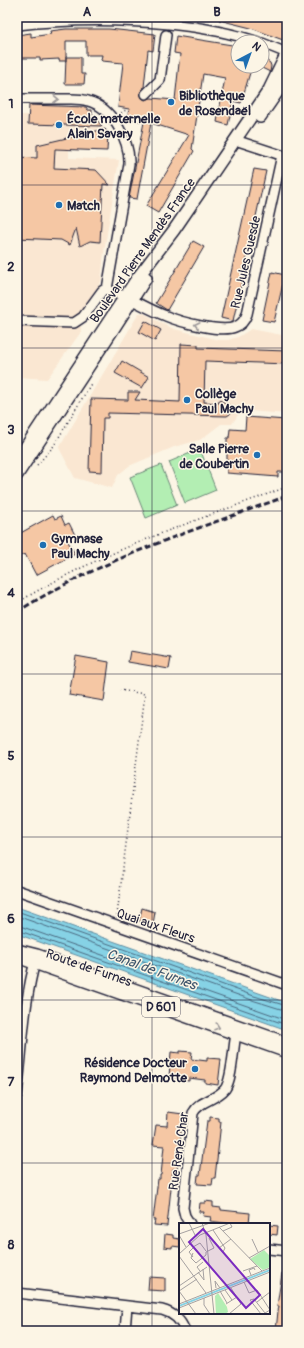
<svg xmlns="http://www.w3.org/2000/svg" width="304" height="1348" font-family="Pangolin,sans-serif">
	<style>
		.built { fill: #fae7d2 }
		.green { fill: #b3eeb3; stroke: #6a8877 }
		.water { fill: #86d2e5; stroke: #5e8ca1 }
		.lines { fill: none; stroke-linecap: round; stroke-linejoin: round }
		.shore { stroke: #4a687f; stroke-width: 1 }
		.building { fill: #f5c7a4; stroke: #22223b }
		.minor-casing { stroke: #22223b; stroke-width: 12 }
		.major-casing { stroke: #22223b; stroke-width: 14 }
		.path { stroke: #22223b; stroke-width: 1.5; stroke-dasharray: 1 3; stroke-linecap: butt }
		.minor { stroke: #fcf5e5; stroke-width: 9 }
		.major { stroke: #fcf5e5; stroke-width: 11 }
		.rail { stroke: #22223b; stroke-width: 3; stroke-dasharray: 6 3; stroke-linecap: butt }
		.oneway { stroke: #9a9698 }
		.grid { fill: none; stroke: #22223b; stroke-width: 1; stroke-opacity: 0.55 }
		.poi-dot { fill: #1f6fb2; stroke: #fcf5e5; stroke-width: 1.5 }
		.labels { text-anchor: middle; stroke-width: 3; stroke-linejoin: round; paint-order: stroke }
		.shield { fill: #fcf5e5; stroke: #63616e; stroke-width: 1 }
		.shield-label { font-size: 12px; font-weight: bold; fill: #22223b }
		.poi-label { font-size: 13px; font-weight: bold; fill: #22223b; stroke: #fcf5e5; text-anchor: start }
		.street-label { font-size: 13px; fill: #22223b; stroke: #fcf5e5 }
		.water-label { font-size: 14px; font-style: italic; fill: #40576e; stroke: #fcf5e5 }
		.inset-road { fill: none; stroke: #a5a1a1; stroke-width: 1 }
		.view { fill: #7b2cbf; fill-opacity: 0.15; stroke: #7b2cbf; stroke-width: 2 }
		.inset-edge { fill: none; stroke: #22223b; stroke-width: 2 }
		.neatline { fill: none; stroke: #22223b; stroke-width: 1.5 }
		.grid-label { font-size: 13px; text-anchor: middle; font-weight: bold; fill: #22223b }
	</style>
	<rect width="100%" height="100%" fill="#fcf5e5"/>
	<filter id="ink" filterUnits="userSpaceOnUse"><feTurbulence type="fractalNoise" baseFrequency=".025" numOctaves="2"/><feDisplacementMap in="SourceGraphic" scale="8" xChannelSelector="R" yChannelSelector="G"/><feConvolveMatrix kernelMatrix="1 2 1 2 8 2 1 2 1" color-interpolation-filters="sRGB"/></filter>
	<g filter="url(#ink)">
		<!-- built -->
		<path class="built" d="M29,105L79,107V110H92V115L108,133L107,151L69,150V158L119,160L104,252L101,282L80,313L81,332L47,379L17,377V115H28Z
			M139,313H143L163,324L174,329L219,340H228L238,337L251,329L287,336V414L248,411L238,415L232,424H221L200,440L174,447L129,466L118,475L112,488L75,478L59,448Z"/>
		<!-- green -->
		<path class="green" d="M200,449L216,490L185,503L169,462Z
			M161,465L177,505L146,518L130,477Z"/>
		<!-- water -->
		<path class="water" d="M17,907L287,1003V1030L17,934Z"/>
		<g class="lines">
			<!-- shore -->
			<path class="shore" d="M17,911L254,996L287,1006
				M17,916L252,1000L287,1011
				M17,925L287,1020
				M17,930L287,1025"/>
		</g>
		<!-- building -->
		<path class="building" d="M220,17H287V29L283,40L251,28L219,20Z
			M66,29H109L155,34L153,51L148,50L144,87L140,93L142,98L145,100L151,98L175,100L180,54L174,53L176,36L232,45L238,48V66H252L241,103L233,101L228,125L217,122L225,78L203,74L192,149L194,151L158,213L146,206L189,135L151,123L137,199L129,198L144,122L127,118L129,109L118,107L123,63L102,61L101,60L102,55H86V41H66V61H59V59L40,60V58H17V35L31,33V37L51,34L50,31Z
			M66,57H81V74H85L84,84H65Z
			M262,57L270,63L271,66L270,72L262,68Z
			M29,105L86,107L88,110H92V114L102,126L28,124Z
			M105,129L108,133L107,151L55,149L54,168L96,170L110,185L103,184L100,242L90,241L80,246L76,228L70,245L61,240L17,238V157L37,158V145Z
			M254,169L266,171L233,321L221,318Z
			M193,241L204,247L167,310L156,303Z
			M272,272L285,275L274,322L262,320Z
			M145,321L161,330L155,341L139,332Z
			M181,344L198,345V348L287,351V364L205,361L204,402L219,403V400L228,404L231,410L230,414L227,416L108,413V418H103L102,472L89,471L91,399L128,400V392H140L135,400L180,402Z
			M122,361L149,377L142,388L115,373Z
			M246,417L286,420L287,472H278V477L227,473V438H229L230,429L245,430Z
			M53,515L55,519L61,516L65,525L69,523L75,535L66,538L75,554L36,575L25,554L20,556L17,550V535Z
			M130,651L171,658L169,669L128,662Z
			M76,656L109,662L104,701L69,695Z
			M142,908L155,912L153,924L139,921Z
			M180,1051L192,1052L191,1059L207,1061V1058L221,1059L218,1085L205,1083V1080L189,1078V1081L177,1080V1078L169,1077L171,1052L180,1053Z
			M168,1112L183,1114L177,1169H173L167,1226L154,1225L155,1220H153L158,1179H160V1175H161L164,1146L153,1145L156,1125L167,1126Z
			M210,1117L219,1118V1122H221L215,1178H213L212,1185L197,1184L198,1175H200L207,1121H210Z
			M205,1201L213,1202V1207L221,1208V1210L250,1213L249,1224H232L210,1221L211,1217L203,1216L204,1212H199L200,1203H205Z
			M269,1225L278,1226L277,1235L269,1234Z
			M165,1234L173,1235V1238L180,1239V1247L172,1246V1248L164,1247Z
			M282,1273H287V1331H276L278,1311L279,1306H277Z
			M149,1277L165,1278V1291L148,1290Z"/>
		<g class="lines">
			<defs>
				<path id="minor" d="M17,25C68,19 118,19 169,24C199,27 229,32 258,42
					M262,43L287,53
					M146,94L160,80L166,35
					M17,99C32,99 48,99 63,99C71,99 80,98 88,101C112,107 130,141 129,164L107,289
					M235,140L287,157
					M17,321L74,323L83,317L102,291L105,289C127,295 145,308 166,316C180,322 222,333 235,327C241,325 245,320 247,314L282,155
					M17,890L287,985
					M17,1095C23,1048 23,1004 36,958
					M190,1224L185,1216L183,1208L193,1113C200,1100 216,1100 225,1089C233,1078 233,1044 237,1029
					M269,1249L287,1251
					M17,1293L162,1310C173,1313 181,1320 185,1331
					M125,1331L127,1306"/>
				<path id="major" d="M260,117L287,78
					M17,460L136,280L174,230L257,108L269,90L287,53
					M17,475L114,328L146,278
					M17,950L37,955L287,1043
					M17,957L287,1052"/>
			</defs>
			<!-- minor casing -->
			<use href="#minor" class="minor-casing"/>
			<!-- major casing -->
			<use href="#major" class="major-casing"/>
			<!-- path -->
			<path class="path" d="M121,113L126,110
				M37,465L53,447L92,382
				M96,548L101,558
				M17,603C101,551 195,521 287,487
				M117,915L145,694L120,690"/>
			<!-- minor -->
			<use href="#minor" class="minor"/>
			<!-- major -->
			<use href="#major" class="major"/>
			<!-- rail -->
			<path class="rail" d="M17,612C100,559 195,530 287,496"/>
		</g>
		<!-- one-way arrows -->
		<defs><path id="oneway-chevron" d="M-2-3.5L2.5 0L-2 3.5" fill="none" stroke-width="1.6" stroke-linecap="round" stroke-linejoin="round"/></defs>
		<g class="oneway">
			<use href="#oneway-chevron" transform="translate(56 99) rotate(1)"/>
			<use href="#oneway-chevron" transform="translate(197 325) rotate(-167)"/>
			<use href="#oneway-chevron" transform="translate(217 1027) rotate(19)"/>
		</g>
	</g>
	<!-- grid -->
	<path class="grid" d="M152,17V1331M17,185H287M17,348H287M17,511H287M17,674H287M17,837H287M17,1000H287M17,1163H287"/>
	<!-- markers -->
	<g class="poi-dot">
		<circle cx="171" cy="102" r="4"/>
		<circle cx="59" cy="125" r="4"/>
		<circle cx="59" cy="205" r="4"/>
		<circle cx="187" cy="400" r="4"/>
		<circle cx="257" cy="455" r="4"/>
		<circle cx="43" cy="545" r="4"/>
		<circle cx="195" cy="1069" r="4"/>
	</g>
	<g class="labels">
		<!-- shield labels -->
		<rect class="shield" x="142" y="997" width="38" height="20" rx="3"/>
		<g class="shield-label">
			<text x="161" y="1011">D 601</text>
		</g>
		<!-- poi labels -->
		<g class="poi-label">
			<text x="179" y="100">Bibliothèque<tspan x="179" dy="15">de Rosendaël</tspan></text>
			<text x="67" y="123">École maternelle<tspan x="67" dy="15">Alain Savary</tspan></text>
			<text x="67" y="210">Match</text>
			<text x="195" y="398">Collège<tspan x="195" dy="15">Paul Machy</tspan></text>
			<text x="249" y="453" text-anchor="end">Salle Pierre<tspan x="249" dy="15">de Coubertin</tspan></text>
			<text x="51" y="543">Gymnase<tspan x="51" dy="15">Paul Machy</tspan></text>
			<text x="187" y="1067" text-anchor="end">Résidence Docteur<tspan x="187" dy="15">Raymond Delmotte</tspan></text>
		</g>
		<!-- street labels -->
		<g class="street-label">
			<text transform="translate(142 250) rotate(-55)" y="5">Boulevard Pierre Mendès France</text>
			<text transform="translate(245 262) rotate(-77)" y="5">Rue Jules Guesde</text>
			<text transform="translate(156 925) rotate(19)" y="5">Quai aux Fleurs</text>
			<text transform="translate(89 967) rotate(19)" y="5">Route de Furnes</text>
			<text transform="translate(178 1151) rotate(-82)" y="5">Rue René Char</text>
		</g>
		<!-- water labels -->
		<g class="water-label">
			<text transform="translate(152 969) rotate(20)" y="5">Canal de Furnes</text>
		</g>
	</g>
	<!-- overview -->
	<g transform="translate(179 1223)">
		<rect width="91" height="91" fill="#fcf5e5"/>
		<path d="M85,27L91,33V44L84,47L71,36ZM39,70L48,84L49,89L46,91H37L36,73Z" fill="#b3eeb3"/>
		<path d="M91,46V48L0,84V82Z" fill="#86d2e5"/>
		<path class="inset-road" d="M10,0L17,14M23,0L27,12L35,91M40,4L83,48M34,7L46,25L44,29L42,27M44,8L53,4L51,0M0,11L31,0M0,12L7,24M73,16L79,29M14,24L21,20L27,28M40,25L52,16M14,30L12,35L17,40L27,32V29L35,25L30,15M0,31L21,12L51,0M0,33L27,70M14,34L10,29L14,25M70,35L91,23M21,48L18,44L24,39M64,48L78,43M19,49L25,57L24,46M72,52L70,47L75,45L76,47M65,59L70,70L78,67L91,87L86,90L75,76L71,77M0,63L28,44M37,65L36,58L41,65M52,65L62,81M46,67L53,77M0,68L17,91M0,68L18,56M41,68L48,80M25,75V82L31,91M71,77L82,91M78,79L91,69M0,81L91,45M47,81L58,74M0,85L91,49M50,91L62,81"/>
		<path class="view" d="M24,6L81,72L67,85L10,19Z"/>
		<rect width="91" height="91" class="inset-edge"/>
	</g>
	<!-- margin -->
	<rect width="304" height="1348" fill="none" stroke="#fcf5e5" stroke-width="44"/>
	<!-- north arrow -->
	<g transform="translate(250 54) rotate(41)"><circle r="19" fill="#fcf5e5" stroke="#a5a1a1"/>
	<path d="M0-3L7 15L0 10L-7 15Z" fill="#1f6fb2"/>
	<text y="-6" font-size="11" font-weight="bold" text-anchor="middle" fill="#22223b">N</text>
	</g>
	<rect x="22" y="22" width="260" height="1304" class="neatline"/>
	<g class="grid-label">
		<text x="87" y="16">A</text>
		<text x="217" y="16">B</text>
		<text x="11" y="108">1</text>
		<text x="11" y="271">2</text>
		<text x="11" y="434">3</text>
		<text x="11" y="597">4</text>
		<text x="11" y="760">5</text>
		<text x="11" y="923">6</text>
		<text x="11" y="1086">7</text>
		<text x="11" y="1249">8</text>
	</g>
</svg>
